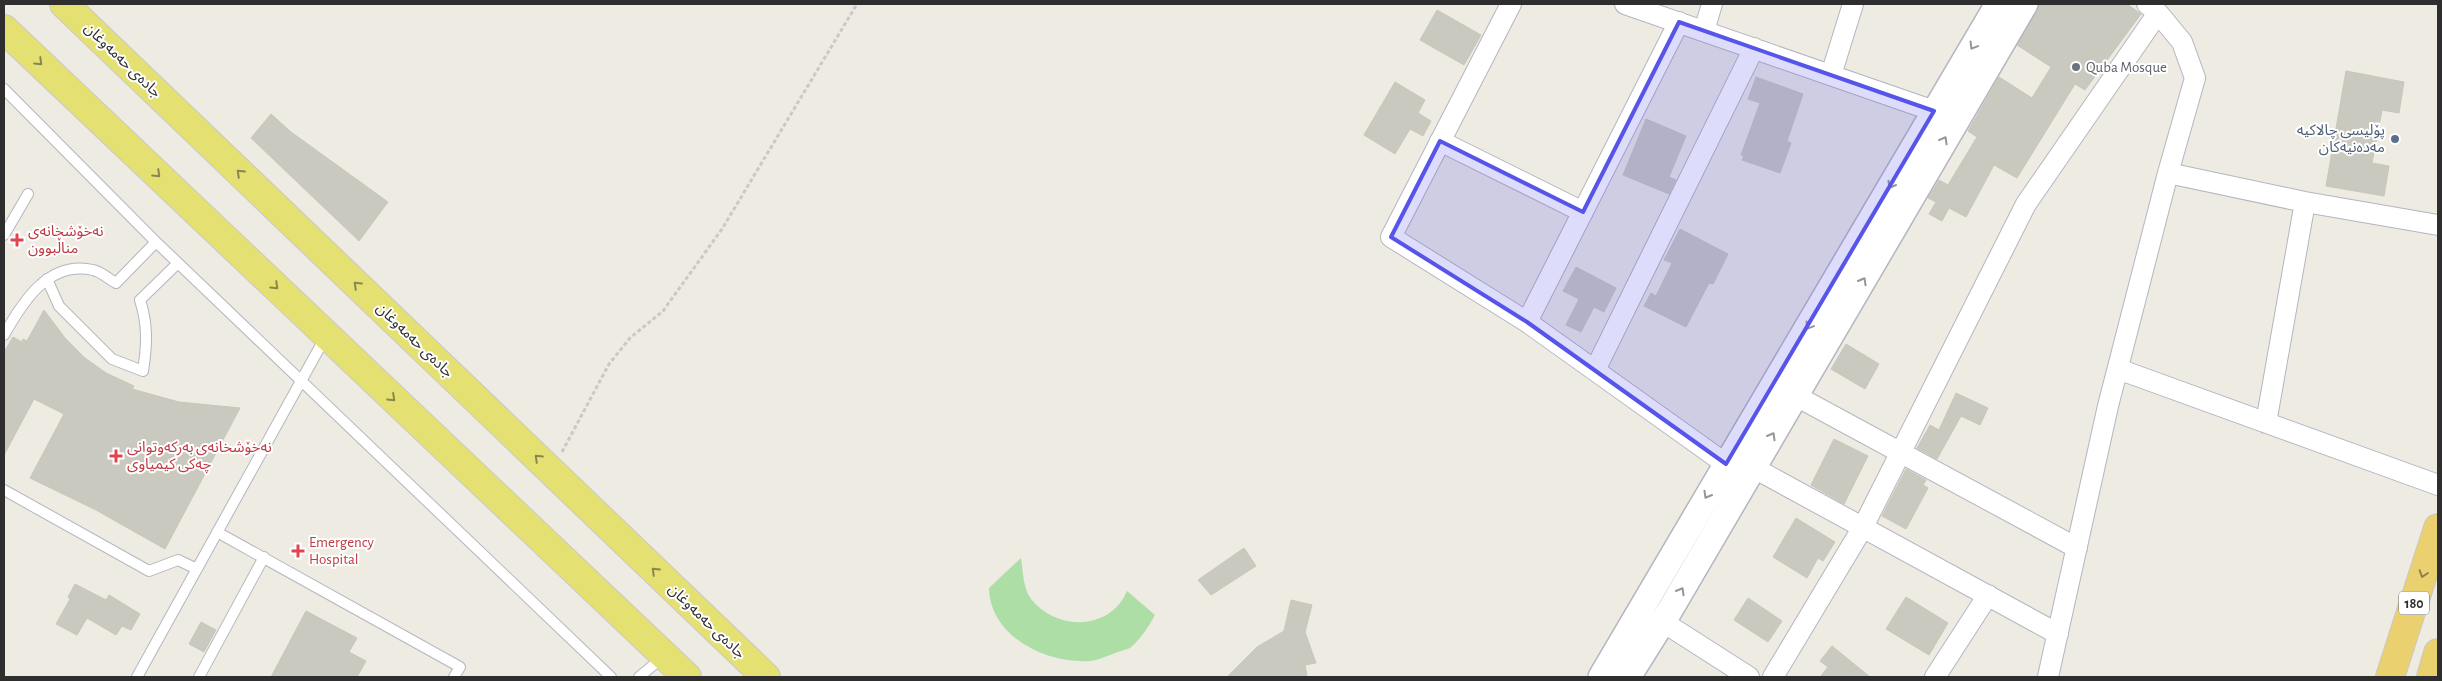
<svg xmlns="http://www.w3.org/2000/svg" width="2442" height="681" font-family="'Alegreya Sans','Noto Sans Arabic',sans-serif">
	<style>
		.grass { fill: #addea5 }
		.building { fill: #cac9c0; stroke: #c9c7bb }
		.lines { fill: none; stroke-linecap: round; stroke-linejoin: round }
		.service-casing { stroke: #b5b5c0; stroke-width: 12 }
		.minor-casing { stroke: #b5b5c0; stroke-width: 22 }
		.tertiary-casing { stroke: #b5b5c0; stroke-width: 28 }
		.primary-casing { stroke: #c9c9c9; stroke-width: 30 }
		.trunk-casing { stroke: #c9c9c9; stroke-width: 30 }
		.path { stroke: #c9c9c9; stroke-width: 3; stroke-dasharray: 4 2.5; stroke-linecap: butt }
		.service { stroke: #fff; stroke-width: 10 }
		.minor { stroke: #fff; stroke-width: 20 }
		.tertiary { stroke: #fff; stroke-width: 25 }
		.primary { stroke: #e4e071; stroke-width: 28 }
		.trunk { stroke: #ead06e; stroke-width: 28 }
		.oneway { stroke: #969696 }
		.oneway2 { stroke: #898750 }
		.oneway3 { stroke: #8c7f4e }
		.marked { fill: #5654e9; fill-opacity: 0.2; stroke: #5654e9; stroke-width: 4; stroke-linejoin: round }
		.worship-dot { fill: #6b7280; stroke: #fff; stroke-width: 2 }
		.service-dot { fill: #5c6f8a; stroke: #fff; stroke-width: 2 }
		.health-dot { fill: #e0444e; stroke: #fff; stroke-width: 2 }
		.labels { text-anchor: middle; stroke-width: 4; stroke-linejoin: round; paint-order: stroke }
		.shield { fill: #fff; stroke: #6d6d6d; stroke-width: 1 }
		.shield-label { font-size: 14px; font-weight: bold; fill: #2e2e2e }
		.street-label { font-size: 15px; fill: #2e2e2e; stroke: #fff }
		.worship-label { font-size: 15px; fill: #5b616d; stroke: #fff; text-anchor: start }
		.service-label { font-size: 15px; fill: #4e5e75; stroke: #fff; text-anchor: end }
		.health-label { font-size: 15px; fill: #be3a42; stroke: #fff; text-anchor: start }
	</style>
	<rect width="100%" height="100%" fill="#edebe2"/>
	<!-- grass -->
	<path class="grass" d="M1021,558C1023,570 1023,589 1031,599C1057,632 1111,630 1127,591L1155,615C1149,626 1140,640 1130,648C1126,650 1120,651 1115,653C1107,656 1099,660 1090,661C1047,664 990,637 989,588Z"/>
	<!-- building -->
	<path class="building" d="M2039,4H2127L2141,14L2085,90L2075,84L2017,178L1994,165L1966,217L1949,208L1942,221L1929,214L1936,202L1928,198L1939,180L1948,185L1977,137L1968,131L1999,77L2032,98L2051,67L2017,45L2037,11Z
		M1437,10L1481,35L1464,65L1420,40Z
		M2346,71L2404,82L2399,113L2382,110L2372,163L2389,166L2384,196L2326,186Z
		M1756,77L1803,94L1787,141L1791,143L1780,173L1742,160L1744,156L1741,155L1760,103L1748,99Z
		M1395,82L1425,100L1418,113L1431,121L1423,136L1410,129L1395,154L1364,135Z
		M271,114L291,132L388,202L359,241L251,138Z
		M1646,119L1686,136L1669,177L1676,180L1669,194L1623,175Z
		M1680,229L1728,254L1713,284L1709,283L1686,327L1644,306L1651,293L1656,296L1672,263L1664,260Z
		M1576,267L1616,288L1604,312L1594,307L1581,332L1566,325L1579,299L1563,291Z
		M44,310L65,338L85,358L106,373L134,386L132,389L179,402L240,408L165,549L96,510L30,478L64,414L34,399L4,455V352L13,337L22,342L23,339L27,341Z
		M1846,344L1879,364L1865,389L1831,369Z
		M1956,393L1988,408L1980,425L1961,416L1937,459L1917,448L1930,425L1939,430Z
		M1834,439L1868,456L1844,504L1811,485Z
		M1906,469L1926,480L1923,485L1928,488L1906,529L1882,516Z
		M1796,518L1835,542L1823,561L1818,558L1807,578L1773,557Z
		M1244,548L1256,566L1211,595L1198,580Z
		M75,584L106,600L109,595L140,614L131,630L122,626L116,635L87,618L77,635L56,624L70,599L68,597Z
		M1906,597L1948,623L1929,655L1886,629Z
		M1748,598L1782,621L1768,642L1734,620Z
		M1291,600L1312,605L1305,632L1316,663L1305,665L1307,675L1300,677H1227L1257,647L1284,631Z
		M306,611L357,638L349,652L366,661L357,677H271Z
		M201,622L216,630L204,652L189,644Z
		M1832,646L1870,677H1820L1828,667L1820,661Z"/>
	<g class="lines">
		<defs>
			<path id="service" d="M4,89L156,242L611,677
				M4,235L28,194
				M47,279L59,306L112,359L143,371C147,345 148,325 140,300L178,263
				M4,335C22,303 48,260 93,270C100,271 109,279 116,283L156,242
				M4,490L149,571L178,560L197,569
				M217,532L460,667L454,677
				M137,677L326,336
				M199,677L264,557
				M639,677L663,657"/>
			<path id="minor" d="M1511,4L1391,237L1527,322L1726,464
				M1625,4L1934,111
				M1704,31L1712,4
				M1831,75L1853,4
				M1440,141L1583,212
				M2168,173L2305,202L2438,225
				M1527,322L1679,22
				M2118,369L2438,485
				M1595,370L1754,48
				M1796,396L2077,548
				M2266,423L2305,202
				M1754,468L2058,634
				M1663,622L1749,677
				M1773,677L1863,527L2026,204L2158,13
				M1935,677L1988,595
				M2048,677L2108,406L2168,173L2195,78L2182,42L2158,13L2147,4"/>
			<path id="tertiary" d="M1601,677L1998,4
				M1628,677L1670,610L2025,4"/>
			<path id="primary" d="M64,4L766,677
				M4,29L687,677"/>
			<path id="trunk" d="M2390,677L2438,528
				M2431,677L2438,653"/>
		</defs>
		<!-- service casing -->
		<use href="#service" class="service-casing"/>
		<!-- minor casing -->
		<use href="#minor" class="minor-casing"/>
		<!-- tertiary casing -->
		<use href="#tertiary" class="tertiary-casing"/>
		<!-- primary casing -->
		<use href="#primary" class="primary-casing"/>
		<!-- trunk casing -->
		<use href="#trunk" class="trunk-casing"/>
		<!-- path -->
		<path class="path" d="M562,452L609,364L630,338L663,311L722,229L857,4"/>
		<!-- service -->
		<use href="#service" class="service"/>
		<!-- minor -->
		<use href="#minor" class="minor"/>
		<!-- tertiary -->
		<use href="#tertiary" class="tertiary"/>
		<!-- primary -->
		<use href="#primary" class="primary"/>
		<!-- trunk -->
		<use href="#trunk" class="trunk"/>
	</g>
	<!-- one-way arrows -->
	<defs><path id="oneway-chevron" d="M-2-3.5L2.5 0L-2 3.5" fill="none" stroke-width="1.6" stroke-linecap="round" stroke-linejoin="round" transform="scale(1.25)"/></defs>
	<g class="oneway">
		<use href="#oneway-chevron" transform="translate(1973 46) rotate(121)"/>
		<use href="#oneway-chevron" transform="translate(1944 140) rotate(-61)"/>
		<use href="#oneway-chevron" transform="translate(1891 185) rotate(120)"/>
		<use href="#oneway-chevron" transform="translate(1863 281) rotate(-60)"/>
		<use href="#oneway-chevron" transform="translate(1809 326) rotate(121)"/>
		<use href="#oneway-chevron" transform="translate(1772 436) rotate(-60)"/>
		<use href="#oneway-chevron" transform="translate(1707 495) rotate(120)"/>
		<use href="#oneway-chevron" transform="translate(1681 591) rotate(-60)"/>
	</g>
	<g class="oneway2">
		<use href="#oneway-chevron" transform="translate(39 62) rotate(44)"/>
		<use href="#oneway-chevron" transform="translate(240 173) rotate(-136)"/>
		<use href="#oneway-chevron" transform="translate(157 174) rotate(44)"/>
		<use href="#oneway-chevron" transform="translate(357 285) rotate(-136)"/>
		<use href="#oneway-chevron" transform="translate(275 286) rotate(44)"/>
		<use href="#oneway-chevron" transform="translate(392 398) rotate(43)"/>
		<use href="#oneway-chevron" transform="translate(538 458) rotate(-136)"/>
		<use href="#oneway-chevron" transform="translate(655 571) rotate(-136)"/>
	</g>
	<use class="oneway3" href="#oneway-chevron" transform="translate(2423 574) rotate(108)"/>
	<!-- marked area -->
	<path class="marked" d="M1679,22L1934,111L1726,464L1527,322L1391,237L1440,141L1583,212Z"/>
	<!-- markers -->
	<circle class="worship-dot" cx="2076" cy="67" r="5"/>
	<circle class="service-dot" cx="2395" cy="139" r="5"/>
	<g class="health-dot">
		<path d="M14.5 232.5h5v5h5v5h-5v5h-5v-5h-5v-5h5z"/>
		<path d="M113.5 448.5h5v5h5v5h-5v5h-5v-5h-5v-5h5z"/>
		<path d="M295.5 543.5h5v5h5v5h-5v5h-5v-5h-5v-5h5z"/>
	</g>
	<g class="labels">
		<!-- shield labels -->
		<rect class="shield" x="2399" y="591.5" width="30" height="23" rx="4"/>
		<g class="shield-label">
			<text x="2414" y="608">180</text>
		</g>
		<!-- street labels -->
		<g class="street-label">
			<text transform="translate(123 60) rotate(44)" y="5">جادەی حەمەوغان</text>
			<text transform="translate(415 340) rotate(44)" y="5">جادەی حەمەوغان</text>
			<text transform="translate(707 621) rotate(44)" y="5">جادەی حەمەوغان</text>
		</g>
		<!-- worship labels -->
		<g class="worship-label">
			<text x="2086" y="72">Quba Mosque</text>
		</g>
		<!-- service labels -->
		<g class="service-label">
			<text x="2385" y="135">پۆلیسی چالاکیە<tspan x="2385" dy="17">مەدەنیەکان</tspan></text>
		</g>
		<!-- health labels -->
		<g class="health-label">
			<text x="28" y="236">نەخۆشخانەی<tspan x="28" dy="17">مناڵبوون</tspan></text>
			<text x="127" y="452">نەخۆشخانەی بەرکەوتوانی<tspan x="127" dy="17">چەکی کیمیاوی</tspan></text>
			<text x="309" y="547">Emergency<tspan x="309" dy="17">Hospital</tspan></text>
		</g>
	</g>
	<!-- border -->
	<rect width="2442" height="681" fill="none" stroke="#2e2e2e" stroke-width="10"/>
</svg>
